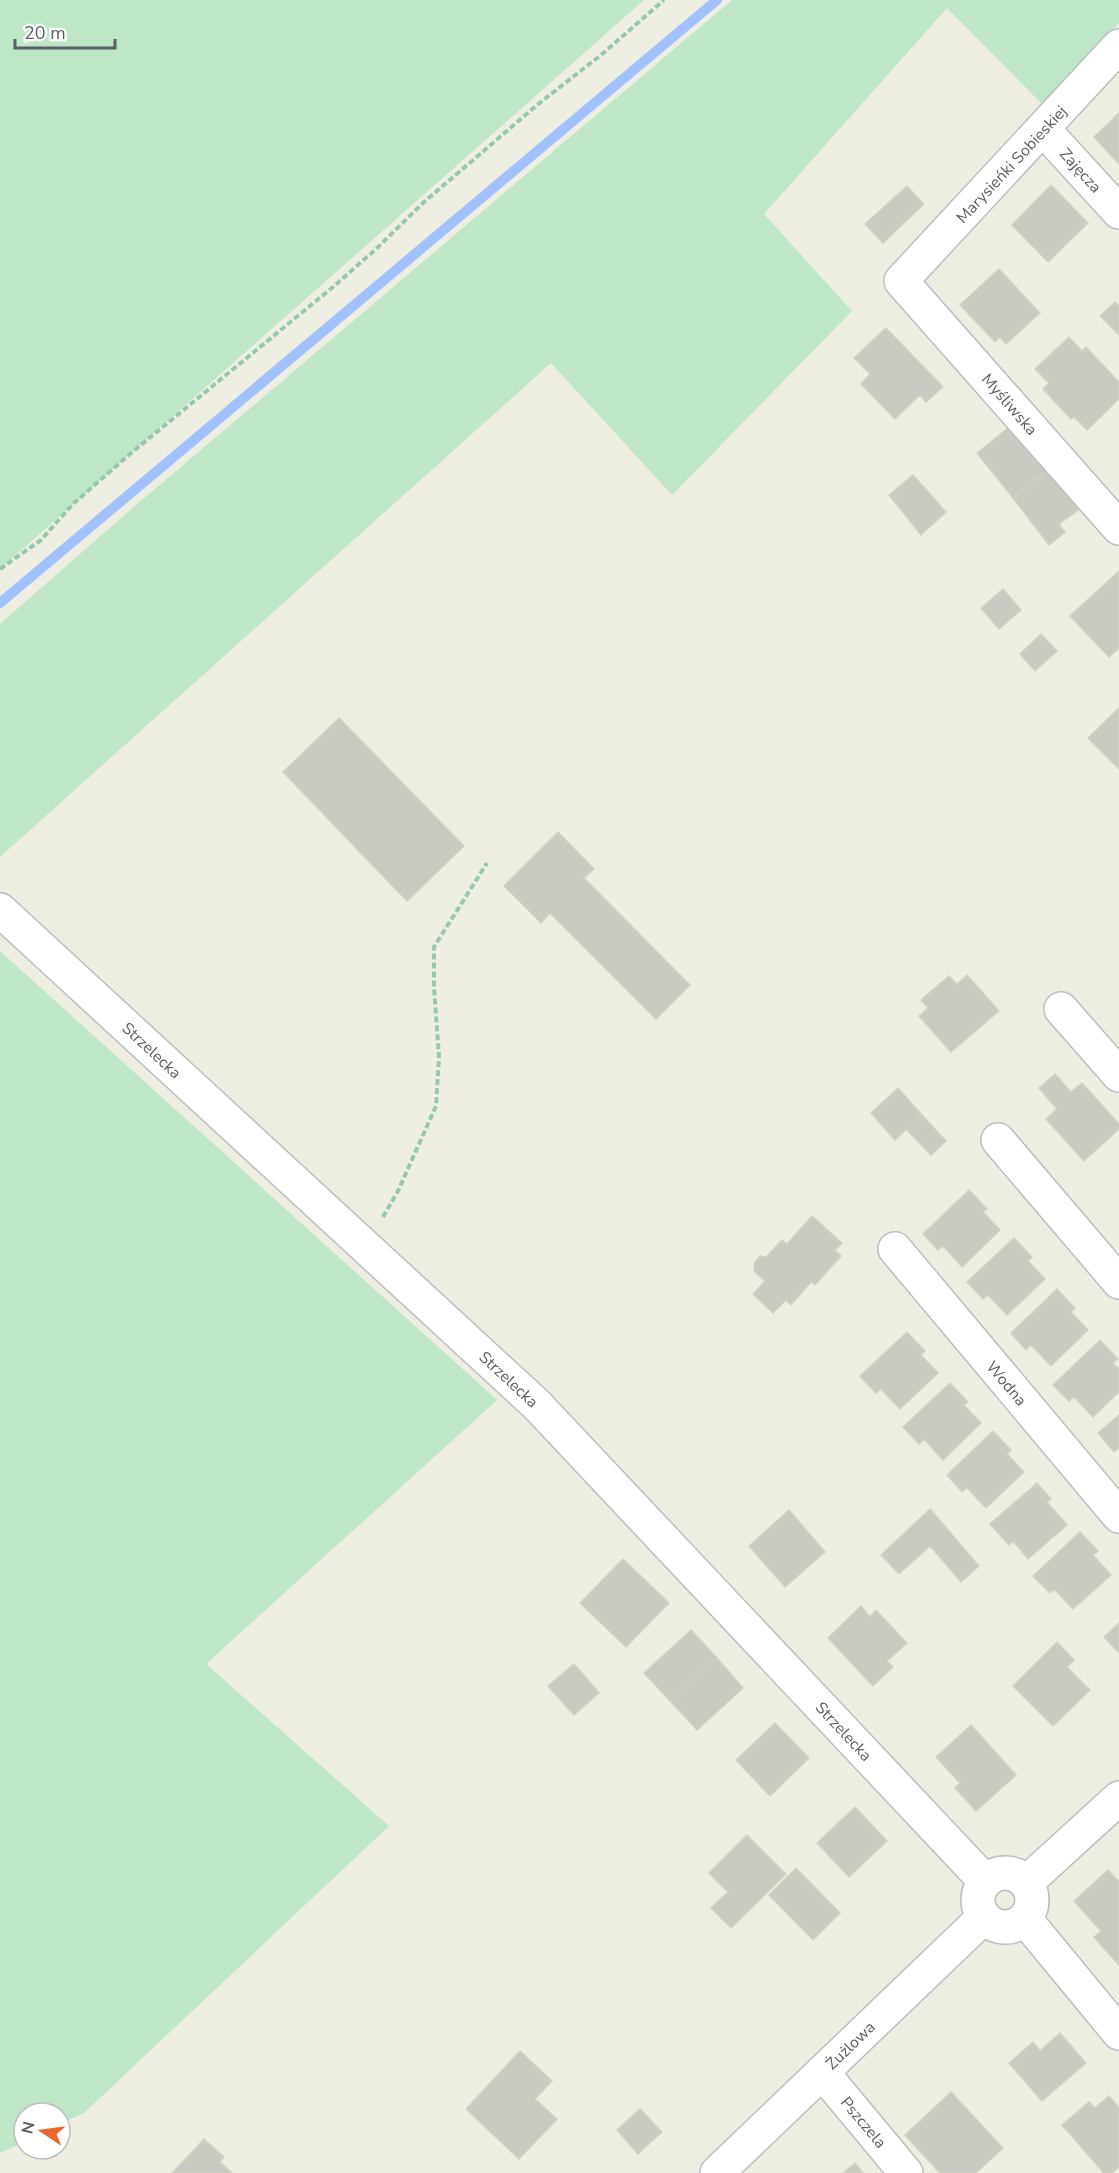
<svg xmlns="http://www.w3.org/2000/svg" width="1119" height="2173" font-family="'Nunito Sans',sans-serif">
	<style>
		.green { fill: #bee6c7 }
		.lines { fill: none; stroke-linecap: round; stroke-linejoin: round }
		.stream { stroke: #a1c1ff; stroke-width: 10 }
		.building { fill: #cbcac2; stroke: #d3d1c1; stroke-width: 1.5 }
		.minor-casing { stroke: #bdbec4; stroke-width: 36 }
		.path { stroke: #97c7b0; stroke-width: 4; stroke-dasharray: 6 3; stroke-linecap: butt }
		.minor { stroke: #fff; stroke-width: 33 }
		.labels { text-anchor: middle; stroke-width: 5; stroke-linejoin: round; paint-order: stroke }
		.street-label { font-size: 16px; fill: #5b5d64; stroke: #fff }
	</style>
	<rect width="100%" height="100%" fill="#eeeee2"/>
	<!-- green -->
	<path class="green" d="M0,0H644L0,569Z
		M732,0H1119V23L1043,105L947,8L764,214L852,311L672,495L551,363L0,857V624L136,505Z
		M0,951L497,1400L206,1664L389,1826L84,2113L60,2124V2113H24V2142L0,2153Z"/>
	<g class="lines">
		<!-- stream -->
		<path class="stream" d="M0,603L717,0"/>
	</g>
	<!-- building -->
	<path class="building" d="M1119,113V164L1094,137Z
		M1051,185L1088,223L1048,262L1012,225Z
		M907,186L924,204L883,243L865,224Z
		M999,269L1040,313L1006,344L1000,337L995,342L960,305Z
		M1115,302L1119,306V335L1100,316Z
		M886,328L943,387L926,402L920,395L895,419L861,384L870,374L854,358Z
		M1069,337L1082,351L1086,347L1119,382V399L1087,430L1074,417L1071,419L1043,389L1049,383L1035,369Z
		M1014,423L1050,468L1013,498L977,453Z
		M1050,468L1081,508L1059,524L1065,532L1049,545L1013,498Z
		M913,475L946,512L921,535L889,495Z
		M1119,571V648L1109,657L1070,616Z
		M1003,589L1021,610L999,629L981,608Z
		M1041,634L1057,651L1035,671L1020,654Z
		M1119,708V769L1088,738Z
		M339,718L464,846L407,901L283,772Z
		M558,832L594,869L584,878L690,985L656,1019L550,913L541,923L504,886Z
		M967,975L999,1011L951,1052L919,1016L928,1008L921,1000L949,976L957,984Z
		M1055,1074L1071,1092L1082,1083L1119,1124V1129L1084,1161L1046,1119L1057,1109L1039,1088Z
		M898,1088L922,1115L895,1140L871,1113Z
		M922,1115L946,1141L931,1155L906,1129Z
		M969,1190L987,1209L983,1212L1000,1230L962,1267L943,1246L938,1250L923,1234Z
		M812,1216L842,1243L835,1250L841,1256L815,1285L811,1282L791,1305L786,1300L773,1313L753,1294L765,1281L754,1271L755,1262L760,1256L766,1257L782,1240L787,1244Z
		M1014,1238L1032,1257L1028,1261L1045,1279L1007,1315L988,1295L983,1299L967,1282Z
		M1057,1289L1075,1308L1071,1312L1088,1330L1051,1366L1031,1345L1026,1350L1011,1333Z
		M907,1332L925,1351L921,1355L938,1373L900,1409L881,1389L876,1393L860,1376Z
		M1100,1340L1118,1359L1113,1363L1119,1369V1392L1093,1417L1074,1397L1069,1401L1053,1385Z
		M950,1383L968,1402L964,1405L981,1423L943,1460L924,1439L919,1444L903,1427Z
		M1119,1415V1448L1114,1452L1098,1433Z
		M993,1431L1011,1450L1007,1454L1024,1472L986,1508L967,1488L962,1492L947,1475Z
		M1037,1483L1051,1499L1047,1502L1067,1525L1028,1559L1013,1541L1009,1545L990,1524Z
		M930,1509L979,1566L961,1582L930,1546L899,1574L881,1555Z
		M789,1510L825,1552L785,1587L749,1546Z
		M1080,1532L1098,1551L1093,1555L1111,1575L1073,1609L1054,1589L1050,1593L1033,1576Z
		M623,1559L669,1603L626,1647L580,1603Z
		M861,1606L870,1617L876,1610L907,1643L887,1661L893,1667L873,1686L828,1638Z
		M1119,1623V1653L1104,1637Z
		M691,1630L717,1658L670,1701L644,1673Z
		M1057,1642L1074,1660L1067,1667L1090,1690L1053,1726L1013,1686Z
		M717,1658L743,1688L697,1730L670,1701Z
		M574,1664L599,1693L574,1715L548,1686Z
		M775,1723L809,1758L770,1796L736,1760Z
		M971,1725L1016,1775L976,1811L955,1788L960,1783L936,1757Z
		M855,1807L887,1841L849,1877L817,1843Z
		M747,1835L786,1874L731,1928L711,1908L728,1892L709,1873Z
		M796,1868L840,1913L813,1940L769,1895Z
		M1108,1870L1119,1882V1965L1094,1937L1101,1931L1074,1901Z
		M1060,2033L1086,2063L1042,2101L1009,2063L1033,2042L1040,2051Z
		M520,2051L552,2081L535,2099L557,2119L519,2159L466,2109Z
		M951,2092L1003,2148L976,2173H940L905,2135Z
		M1109,2096L1119,2108V2167L1112,2173H1104L1062,2125L1089,2102L1095,2108Z
		M640,2109L662,2132L638,2154L617,2130Z
		M204,2139L224,2157L220,2162L232,2173H172Z
		M855,2163L863,2173H843Z"/>
	<g class="lines">
		<defs>
			<path id="minor" d="M1119,46L901,281L1119,528
				M1043,129L1119,212
				M0,910L537,1405L985,1881
				M1061,1009L1119,1075
				M998,1140L1119,1282
				M895,1249L1119,1516
				M978 1900a27 27 0 1 1 54 0a27 27 0 1 1-54 0Z
				M1026,1883L1119,1798
				M1025,1919L1119,2033
				M822,2072L906,2173
				M717,2173L983,1918"/>
		</defs>
		<!-- minor casing -->
		<use href="#minor" class="minor-casing"/>
		<!-- path -->
		<path class="path" d="M0,569L41,540L73,504L130,454L333,287L376,249L424,202L458,173L537,105L601,55L664,0
			M383,1217L398,1191L436,1106L439,1057L434,987V947L487,863"/>
		<!-- minor -->
		<use href="#minor" class="minor"/>
	</g>
	<g class="labels">
		<!-- street labels -->
		<g class="street-label">
			<text transform="translate(1011 164) rotate(-47)" y="6">Marysieńki Sobieskiej</text>
			<text transform="translate(1081 170) rotate(48)" y="6">Zajęcza</text>
			<text transform="translate(1010 404) rotate(49)" y="6">Myśliwska</text>
			<text transform="translate(152 1050) rotate(43)" y="6">Strzelecka</text>
			<text transform="translate(509 1379) rotate(43)" y="6">Strzelecka</text>
			<text transform="translate(1007 1383) rotate(50)" y="6">Wodna</text>
			<text transform="translate(844 1731) rotate(47)" y="6">Strzelecka</text>
			<text transform="translate(850 2045) rotate(-44)" y="6">Żużlowa</text>
			<text transform="translate(864 2122) rotate(50)" y="6">Pszczela</text>
		</g>
	</g>
	<!-- north arrow -->
	<g transform="translate(42 2131) rotate(283)"><circle r="28" fill="#ffffff" stroke="#bdbec1" stroke-width="1.5"/>
	<path d="M0-4.5L10 22L0 15L-10 22Z" fill="#ec652a"/>
	<text y="-9" font-size="16" font-weight="bold" text-anchor="middle" fill="#5b5d64">N</text>
	</g>
	<!-- scale -->
	<path d="M15 39v9h100v-9" fill="none" stroke="#5b5d64" stroke-width="3"/>
	<text x="24" y="39" font-size="18" fill="#5b5d64" stroke="#ffffff" stroke-width="4.5" paint-order="stroke">20 m</text>
</svg>
